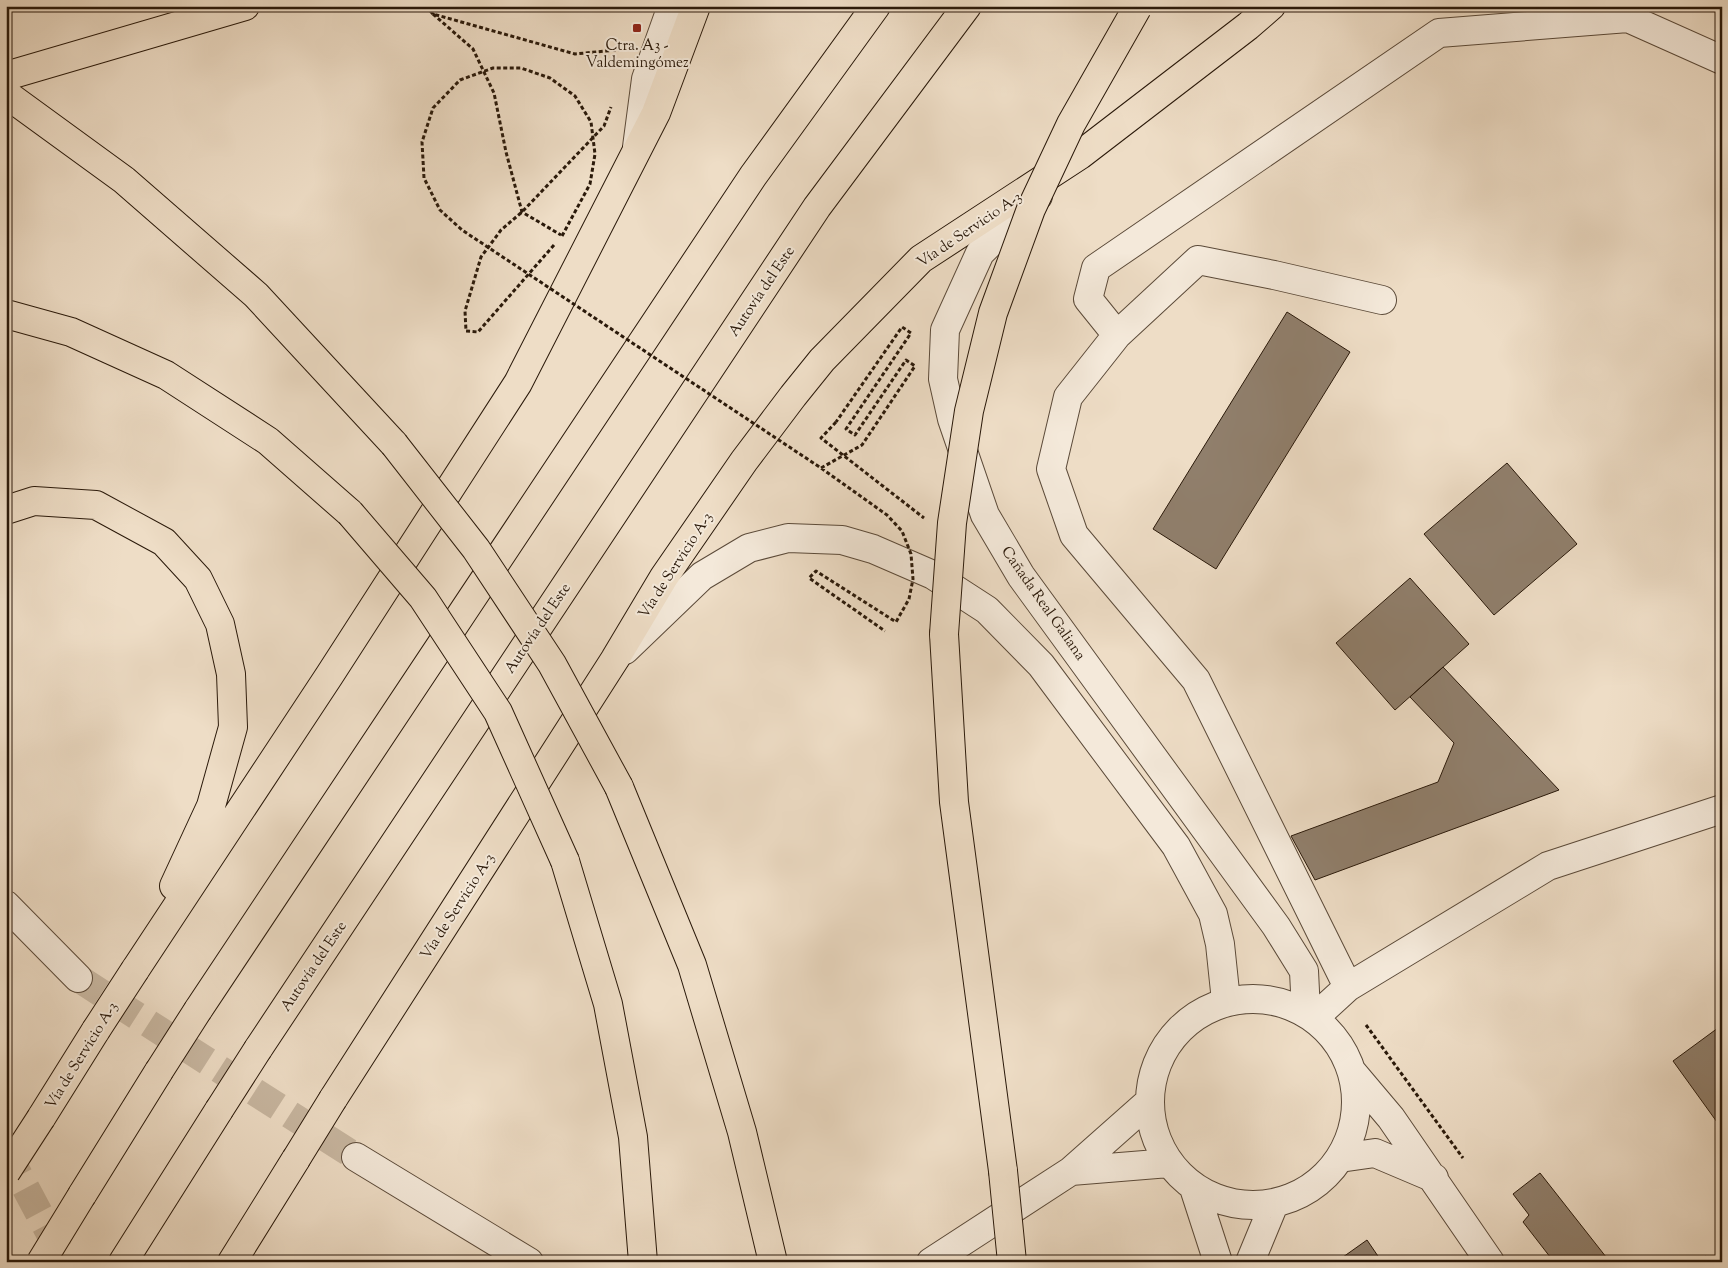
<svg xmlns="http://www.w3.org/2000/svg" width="1728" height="1268" font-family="'Sorts Mill Goudy',serif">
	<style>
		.building { fill: #907f6c; stroke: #2a190a }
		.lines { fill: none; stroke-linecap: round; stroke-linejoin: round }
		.minor-tunnel { stroke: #c7b6a0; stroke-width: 28; stroke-dasharray: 28 14; stroke-linecap: butt }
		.highway-tunnel { stroke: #c7b6a0; stroke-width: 28; stroke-dasharray: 28 14; stroke-linecap: butt }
		.minor-casing { stroke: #5b4a39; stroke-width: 30 }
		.major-casing { stroke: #2a190a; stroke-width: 30 }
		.highway-casing { stroke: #2a190a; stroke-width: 30 }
		.path { stroke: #2a190a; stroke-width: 3; stroke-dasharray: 4 2.5; stroke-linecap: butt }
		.minor { stroke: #f4e9da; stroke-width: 28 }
		.major { stroke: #eeddc6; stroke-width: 28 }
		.highway { stroke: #eeddc6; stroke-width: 28 }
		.major-bridge-casing { stroke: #2a190a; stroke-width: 30; stroke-linecap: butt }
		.highway-bridge-casing { stroke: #2a190a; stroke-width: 30; stroke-linecap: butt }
		.path-bridge { stroke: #2a190a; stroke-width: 3; stroke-dasharray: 4 2.5; stroke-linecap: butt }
		.major-bridge { stroke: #eeddc6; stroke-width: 28 }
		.highway-bridge { stroke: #eeddc6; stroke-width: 28 }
		.poi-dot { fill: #8f2418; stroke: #f4e9da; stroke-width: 2 }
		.labels { text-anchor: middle; stroke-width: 4; stroke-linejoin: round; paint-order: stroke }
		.poi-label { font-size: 15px; fill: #2a190a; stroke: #f4e9da }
		.street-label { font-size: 15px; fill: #2a190a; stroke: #f4e9da }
	</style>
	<rect width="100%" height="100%" fill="#eeddc6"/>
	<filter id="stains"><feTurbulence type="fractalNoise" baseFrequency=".004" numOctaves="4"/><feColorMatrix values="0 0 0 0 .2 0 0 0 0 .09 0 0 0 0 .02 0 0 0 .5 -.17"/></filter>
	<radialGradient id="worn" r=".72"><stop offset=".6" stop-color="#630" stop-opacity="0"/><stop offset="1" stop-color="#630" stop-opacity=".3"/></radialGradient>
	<!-- building -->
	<path class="building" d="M1287,312L1350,352L1216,569L1153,529Z
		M1507,463L1577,544L1494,615L1424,534Z
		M1410,578L1469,644L1395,710L1336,643Z
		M1443,667L1559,790L1315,880L1291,836L1438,782L1454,743L1410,697Z
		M1722,1025V1129L1673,1061Z
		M1540,1173L1610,1262H1554L1523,1222L1529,1215L1513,1194Z
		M1367,1240L1382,1262H1336Z
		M1706,1256L1710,1262H1698Z"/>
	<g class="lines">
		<!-- minor-tunnel -->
		<path class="minor-tunnel" d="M78,978L356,1157"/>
		<!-- highway-tunnel -->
		<path class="highway-tunnel" d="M6,1151L65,1262"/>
		<defs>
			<path id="minor" d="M637,147L646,79L672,6
				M1038,196L980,253L945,330L943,379L952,419L985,515L1021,576L1276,926L1304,971L1306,1012
				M1117,335L1088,299L1096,268L1439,33L1628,18L1722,60
				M625,650L702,576L749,548L788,538L842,540L873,549L933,575L987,610L1041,665L1176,846L1213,914L1220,944L1226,1001
				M6,905L78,978
				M1348,987L1196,680L1074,535L1051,469L1068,397L1117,335L1198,260L1274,275L1382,300
				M1150 1102a103 103 0 1 1 206 0a103 103 0 1 1-206 0Z
				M1314,1018L1348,987L1548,866L1722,809
				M1353,1073L1391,1118L1490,1262
				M356,1157L529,1262
				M1340,1158L1375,1153L1434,1178
				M1071,1171L1169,1163
				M1194,1188L1218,1262
				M931,1262L1071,1171L1150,1101
				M1250,1262L1274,1204"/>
			<path id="major" d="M6,510L34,501L96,505L164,542L198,579L220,624L231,674L233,727L211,806L174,886
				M135,970L329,676L518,383L656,113L696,6
				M333,1099L615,659L664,577L744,461L793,396L822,360L921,259L1080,155L1248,26L1271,6
				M41,1118L96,1030
				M232,1262L296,1159"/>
			<path id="highway" d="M6,76L245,6
				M6,94L124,180L256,295L394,444
				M6,314L71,332L166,375L268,441L350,513
				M944,634L954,802L1003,1171
				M619,787L692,965L742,1132L773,1262
				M565,861L608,1004L633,1137L643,1262
				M198,1010L753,176L876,6
				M258,1049L817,207L967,6
				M82,1195L159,1071
				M123,1262L219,1110"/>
		</defs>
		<!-- minor casing -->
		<use href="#minor" class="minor-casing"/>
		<!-- major casing -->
		<use href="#major" class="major-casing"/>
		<!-- highway casing -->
		<use href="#highway" class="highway-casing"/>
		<!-- path -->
		<path class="path" d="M426,6L433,14L575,54L626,49
			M433,14L473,49L494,93L506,152L522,212L561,235
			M554,245L478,332L466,331L465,311L481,257L501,230L522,212L604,126L611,107
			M836,422L821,438L924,518
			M1366,1025L1463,1158"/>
		<!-- minor -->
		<use href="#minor" class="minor"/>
		<!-- major -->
		<use href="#major" class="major"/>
		<!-- highway -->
		<use href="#highway" class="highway"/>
		<defs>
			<path id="major-bridge" d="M96,1030L135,970
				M296,1159L333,1099
				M6,1172L41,1118"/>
			<path id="highway-bridge" d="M394,444L476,549L552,664L619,787
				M350,513L423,598L498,712L565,861
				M944,634L952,523L969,411L993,313L1031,209L1071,124L1137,8
				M159,1071L198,1010
				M219,1110L258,1049
				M1003,1171L1012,1262
				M41,1262L82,1195"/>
		</defs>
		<!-- major-bridge casing -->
		<use href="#major-bridge" class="major-bridge-casing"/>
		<!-- highway-bridge casing -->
		<use href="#highway-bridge" class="highway-bridge-casing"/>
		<!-- path-bridge -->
		<path class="path-bridge" d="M562,236L590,184L595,154L591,122L575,96L550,78L521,68H493L460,80L433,108L422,142L424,178L440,210L462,230L821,468L887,515L902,531L911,554L913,579L909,599L896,622L816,571L809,578L885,631
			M821,468L862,445L915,366L906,360L855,435L846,429L911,333L902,327L836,422"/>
		<!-- major-bridge -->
		<use href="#major-bridge" class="major-bridge"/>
		<!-- highway-bridge -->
		<use href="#highway-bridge" class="highway-bridge"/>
	</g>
	<!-- markers -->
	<rect class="poi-dot" x="632" y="23" width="10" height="10" rx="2.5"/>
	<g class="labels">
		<!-- poi labels -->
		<g class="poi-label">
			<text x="637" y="50">Ctra. A3 -<tspan x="637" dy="17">Valdemingómez</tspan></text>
		</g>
		<!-- street labels -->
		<g class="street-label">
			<text transform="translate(969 229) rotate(-34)" y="5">Vía de Servicio A-3</text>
			<text transform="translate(761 291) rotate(-56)" y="5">Autovía del Este</text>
			<text transform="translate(675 565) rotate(-57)" y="5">Vía de Servicio A-3</text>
			<text transform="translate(1044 603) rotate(55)" y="5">Cañada Real Galiana</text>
			<text transform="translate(537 628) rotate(-56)" y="5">Autovía del Este</text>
			<text transform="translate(457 906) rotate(-57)" y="5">Vía de Servicio A-3</text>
			<text transform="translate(313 966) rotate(-56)" y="5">Autovía del Este</text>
			<text transform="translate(81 1055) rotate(-58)" y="5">Vía de Servicio A-3</text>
		</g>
	</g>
	<!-- margin -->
	<rect width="1728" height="1268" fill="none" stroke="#eeddc6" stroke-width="25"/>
	<rect x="8" y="8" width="1713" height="1253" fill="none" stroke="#2a190a" stroke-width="2.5"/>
	<rect x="12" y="12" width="1703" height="1243" fill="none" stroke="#2a190a"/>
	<rect width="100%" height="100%" filter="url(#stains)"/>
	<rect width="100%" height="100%" fill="url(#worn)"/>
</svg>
